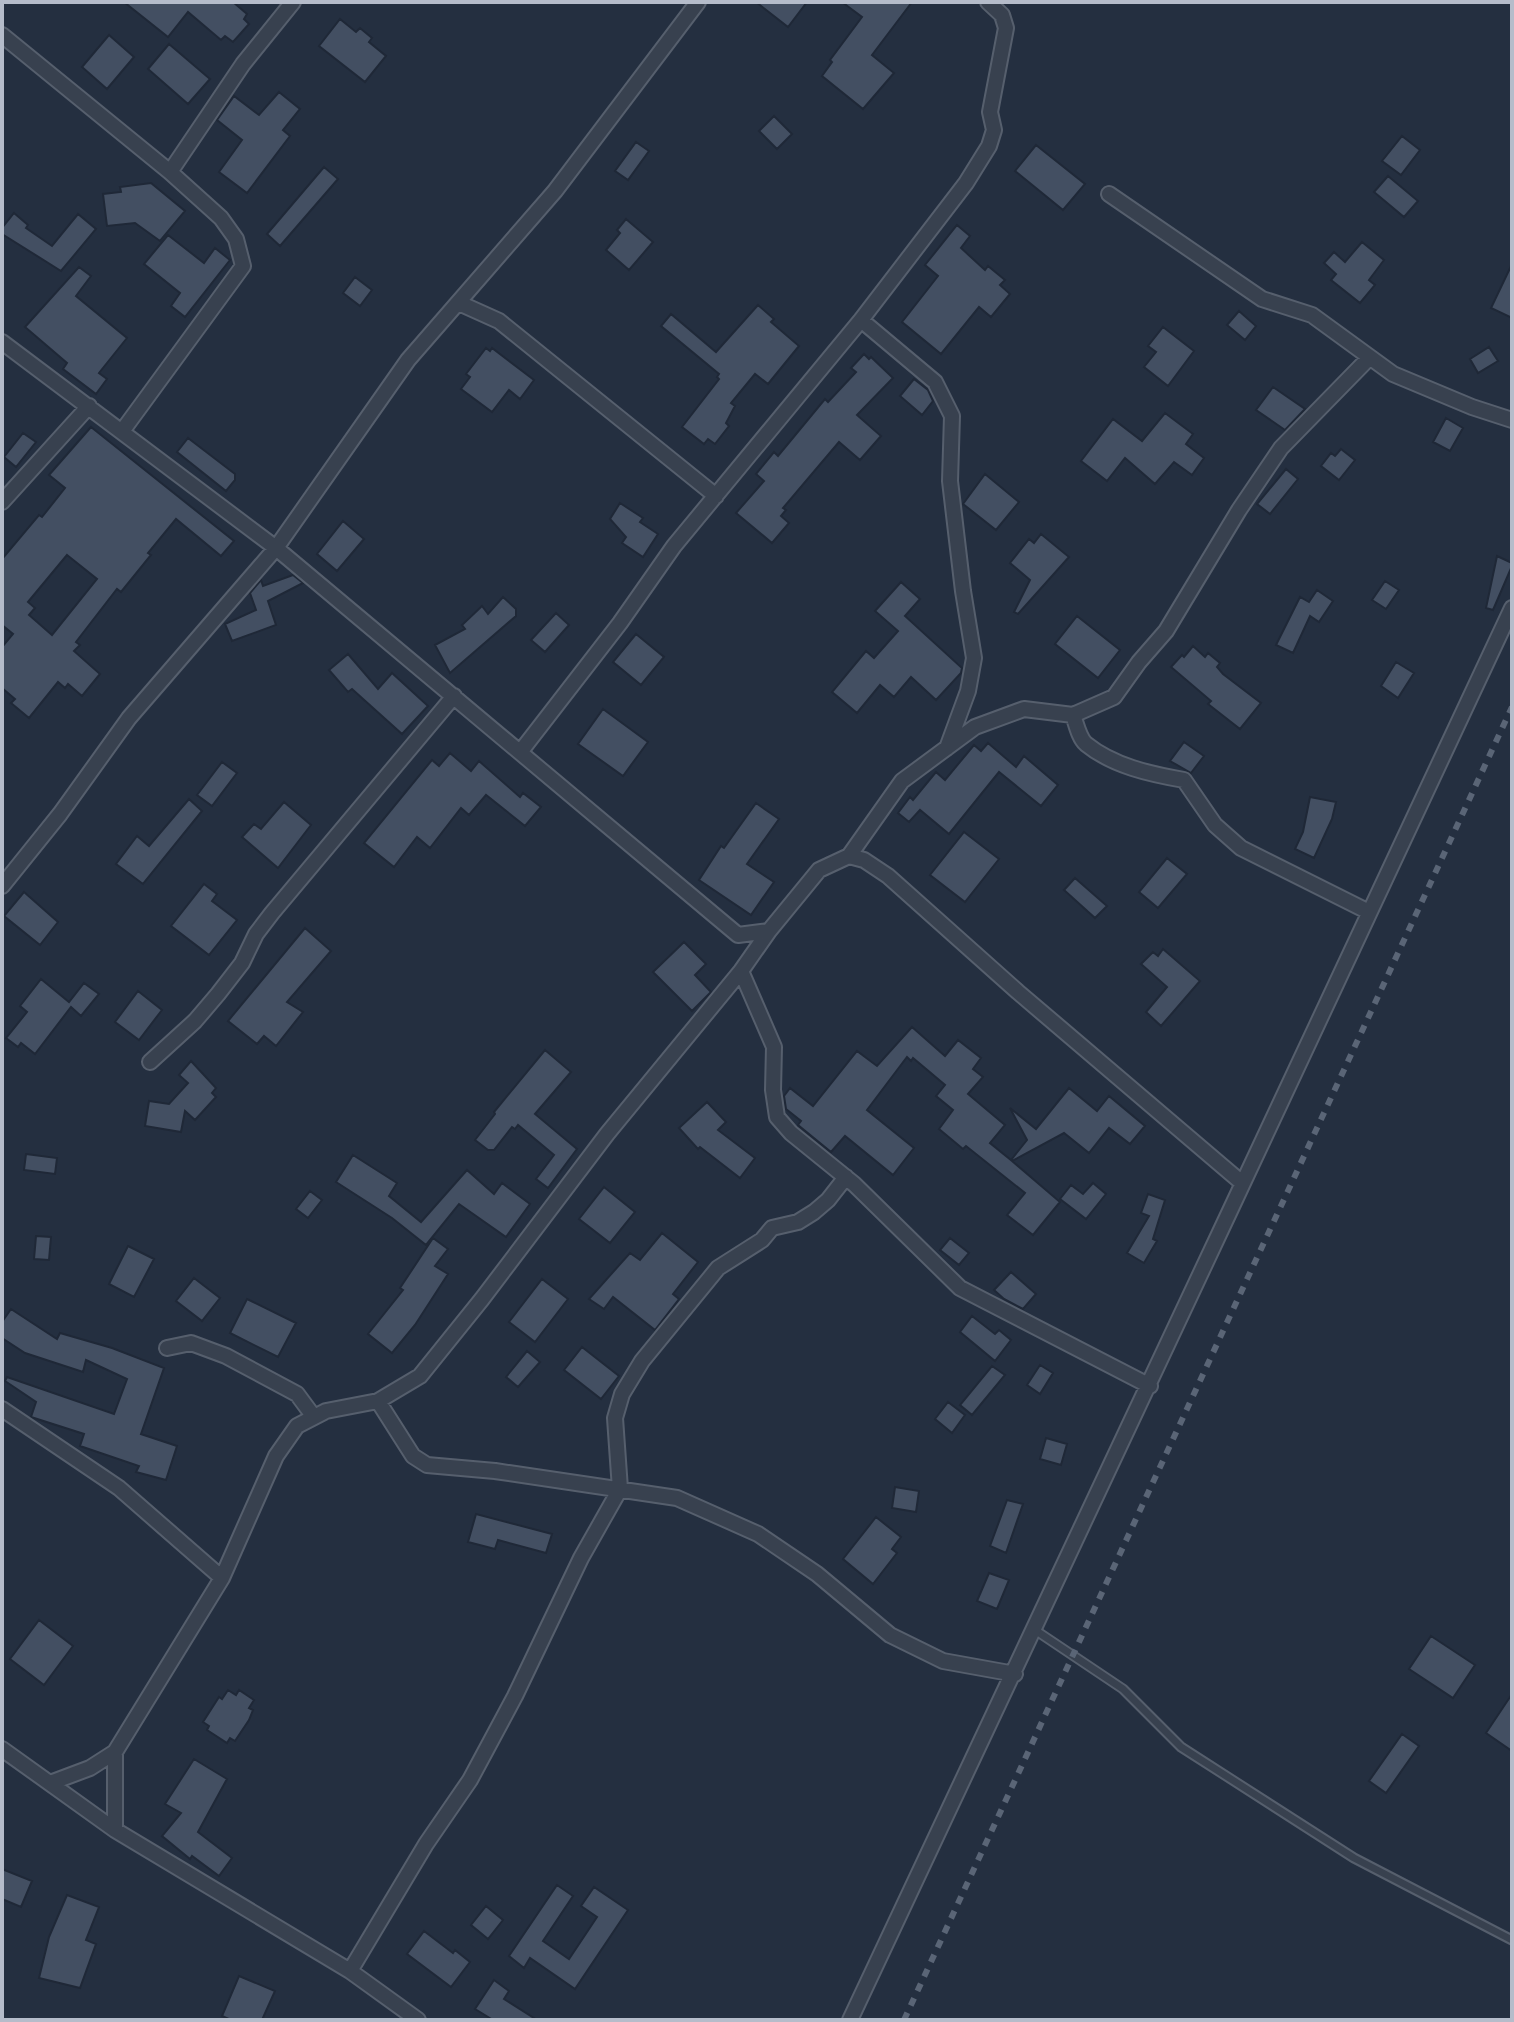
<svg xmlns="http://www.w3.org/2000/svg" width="1514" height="2022" font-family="Arial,sans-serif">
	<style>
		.building { fill: #434f62; stroke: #1f2837; stroke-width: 2; fill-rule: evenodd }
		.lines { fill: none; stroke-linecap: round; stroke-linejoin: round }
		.service-casing { stroke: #565f6d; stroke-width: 11 }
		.minor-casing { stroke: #565f6d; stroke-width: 18 }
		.service { stroke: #38414f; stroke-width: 7 }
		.minor { stroke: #38414f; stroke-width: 14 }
		.rail { stroke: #5a6576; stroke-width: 6; stroke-dasharray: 8 8; stroke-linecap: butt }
	</style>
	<rect width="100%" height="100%" fill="#242f40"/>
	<!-- building -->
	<path class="building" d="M124,2H233L247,14L244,19L249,24L233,42L225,36L221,40L188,12L168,37Z
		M756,2H807L788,27Z
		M842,2H912L872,55L894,73L863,109L822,76L832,62L830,60L862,17Z
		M340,19L356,32L360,28L372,38L369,42L386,56L365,82L319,46Z
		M109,35L134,57L107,89L82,67Z
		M169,44L210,79L188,104L148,69Z
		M279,92L300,109L283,130L290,136L247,193L219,172L242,140L217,120L234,96L259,115Z
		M774,116L792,134L777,149L759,131Z
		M1402,136L1420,150L1401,175L1382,161Z
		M636,142L649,151L628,180L615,171Z
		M1036,145L1085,184L1063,210L1015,171Z
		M324,167L338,179L280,246L267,234Z
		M1388,176L1418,201L1404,217L1374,192Z
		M151,183L185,211L160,241L135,223L107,226L103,194L121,192L120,187Z
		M14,213L28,225L26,228L52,246L78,214L96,229L61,271L2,234V228Z
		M626,219L653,242L629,270L606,250L620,233L617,230Z
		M957,225L970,236L961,248L985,270L988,266L1005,280L1000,285L1010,294L991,317L979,307L941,354L902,322L938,276L925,265Z
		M168,235L204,263L215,248L230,260L185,317L171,306L180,293L144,264Z
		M1362,242L1384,260L1369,280L1375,285L1360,303L1331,280L1336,274L1324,263L1334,252L1345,262Z
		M1512,264V318L1491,308Z
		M79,267L91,276L76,296L127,338L99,373L107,379L96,394L63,369L67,363L25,327Z
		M355,277L372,290L360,306L343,293Z
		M758,305L774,319L771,322L799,346L768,384L755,374L731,403L735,406L726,423L729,426L715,444L708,439L704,444L682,427L719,379L717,377L719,374L661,326L671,314L716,352Z
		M1239,311L1256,326L1245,340L1227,325Z
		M1163,327L1194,351L1168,386L1144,367L1156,352L1148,346Z
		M1489,347L1498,361L1478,373L1470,359Z
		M486,348L490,351L492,348L534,380L520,399L509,390L492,412L461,389L470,377L466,374Z
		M864,354L869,359L871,357L893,378L857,415L881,436L860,460L839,442L783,508L786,510L781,516L789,523L772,543L736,513L764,481L756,474L774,452L778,456L825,399L828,402L856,372L851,368Z
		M914,379L928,390L933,401L922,415L900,396Z
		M1273,387L1305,409L1285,430L1256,410Z
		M1165,413L1193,434L1186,444L1204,458L1192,475L1174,462L1155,484L1125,458L1107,481L1081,461L1113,419L1142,441Z
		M1446,418L1463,428L1450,451L1433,442Z
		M91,427L234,541L221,556L176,519L148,553L151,555L121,592L117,589L76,642L80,645L74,651L100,674L82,696L68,684L65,688L58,682L29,718L11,703L15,699L2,688V647L13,634L2,625V559L39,515L42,517L65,488L49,475ZM67,555L97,579L52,635L29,615L35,608L28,602Z
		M23,433L36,442L16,467L4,457Z
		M188,438L235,474V480L226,491L177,452Z
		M1341,449L1355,460L1339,480L1321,466L1331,453L1335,456Z
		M1286,469L1298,479L1270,514L1257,504Z
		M985,474L1019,502L996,530L963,504Z
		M620,503L643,518L640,522L658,534L643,557L622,543L626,537L610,519Z
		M343,521L364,539L337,571L317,554Z
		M1041,534L1069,557L1018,614L1014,612L1030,580L1010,563L1029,539L1034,543Z
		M1497,556L1512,563V566L1493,610L1486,608Z
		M293,575L303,583L268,601L276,625L232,641L225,624L256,610L250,593L261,580L263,586Z
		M1385,581L1399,590L1386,609L1372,600Z
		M901,582L920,599L905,616L962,668L961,673L936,700L911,677L894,697L880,685L857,713L832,692L866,651L874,658L898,631L875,611Z
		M1317,590L1333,601L1319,622L1310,616L1293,653L1276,645L1300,597L1309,602Z
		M503,597L516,609V616L450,673L435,645L465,629L462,625L482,606L488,614Z
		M556,613L569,625L545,652L531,640Z
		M1077,616L1120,650L1098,678L1055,644Z
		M636,634L664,657L641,685L613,662Z
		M1193,646L1205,657L1208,653L1220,663L1217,667L1223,674L1261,703L1240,729L1208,704L1211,701L1171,667L1182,655L1184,657Z
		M348,654L378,689L392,673L428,706L402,734L352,689L348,692L329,670Z
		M1396,662L1414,673L1398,698L1381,686Z
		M603,709L648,742L623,776L578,744Z
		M1184,742L1204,756L1191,773L1170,761Z
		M988,743L1016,767L1024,756L1058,785L1041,806L999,772L949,834L920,810L909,822L898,813L910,797L913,800L936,772L945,780L974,745L981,751Z
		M450,753L471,771L479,761L520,797L523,793L541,807L525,826L486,795L469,815L461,808L430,848L417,837L394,867L364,843L432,760L439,766Z
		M222,762L237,773L212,806L197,795Z
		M1310,797L1336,802L1332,819L1314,858L1295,849L1303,832Z
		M189,799L202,811L143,884L116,864L137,836L149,846Z
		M284,802L311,825L278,868L242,837L254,824L261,829Z
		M756,803L779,819L747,864L774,882L751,915L699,880L721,846L724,848Z
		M964,832L999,859L965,902L930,875Z
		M1167,858L1187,874L1158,908L1139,892Z
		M1075,878L1107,906L1095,918L1064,890Z
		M204,884L217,894L212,901L237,920L209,955L171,926Z
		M24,892L58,922L40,945L4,916Z
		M305,928L331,951L287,1002L303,1012L276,1046L264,1036L257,1044L228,1021Z
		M684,942L706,964L695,975L711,992L692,1011L653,972Z
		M1163,949L1200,981L1161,1026L1146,1012L1167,987L1141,964L1153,952L1158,956Z
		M41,979L69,1002L84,983L99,994L81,1016L71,1007L35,1054L21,1043L18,1047L6,1038L27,1012L20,1006Z
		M138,991L162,1010L139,1040L115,1022Z
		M912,1027L945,1056L958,1040L981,1058L973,1069L983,1077L968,1094L1005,1125L990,1143L1011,1160L1027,1140L1010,1108L1036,1129L1069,1088L1097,1111L1109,1096L1145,1126L1130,1144L1109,1128L1089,1153L1064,1133L1012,1161L1060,1202L1033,1235L1007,1215L1025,1193L966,1146L963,1149L939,1129L953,1110L936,1096L945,1085L913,1058L911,1061L907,1057L867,1110L914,1148L893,1175L845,1136L831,1152L798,1125L801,1121L786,1109L784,1096L790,1088L813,1106L857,1051L877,1066Z
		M545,1050L571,1072L535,1114L577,1149L548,1188L536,1179L554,1155L518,1125L515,1129L512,1127L494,1150H488L475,1140L495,1114L494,1112Z
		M191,1061L216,1088L212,1093L216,1097L195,1120L185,1111L181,1132L145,1126L149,1101L169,1104L188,1083L179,1075Z
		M707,1102L726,1122L718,1130L755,1158L740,1178L700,1147L698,1149L679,1128Z
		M26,1154L57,1158L55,1174L24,1170Z
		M353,1155L397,1183L389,1196L421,1222L467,1170L494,1194L502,1183L530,1204L506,1237L459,1204L426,1245L392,1218L336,1182Z
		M1093,1183L1106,1194L1086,1219L1060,1199L1071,1185L1083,1194Z
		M604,1187L635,1212L610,1243L579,1219Z
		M310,1191L322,1200L308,1218L296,1209Z
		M1148,1194L1165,1200L1153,1239L1157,1241L1144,1263L1127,1253L1149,1216L1141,1213Z
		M662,1233L698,1262L673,1294L679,1299L655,1330L613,1297L604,1309L589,1299L630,1253L640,1260Z
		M36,1236L51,1237L49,1260L34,1259Z
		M433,1238L448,1249L435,1266L448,1274L415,1325L392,1353L368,1334L403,1290L400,1288Z
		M950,1238L969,1253L959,1265L940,1250Z
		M128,1246L154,1259L134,1297L109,1284Z
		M1011,1272L1036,1294L1023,1309L1004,1299L994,1290Z
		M194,1278L220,1298L202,1321L176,1301Z
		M542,1279L568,1299L535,1342L509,1322Z
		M247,1299L296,1323L278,1357L230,1333Z
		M11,1309L57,1339L60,1333L112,1348L164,1368L141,1434L177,1446L166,1480L136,1472L139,1466L80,1446L84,1434L31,1417L36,1402L5,1381L7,1377L114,1414L127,1379L86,1360L83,1372L25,1353L2,1338V1322Z
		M972,1316L995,1334L999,1330L1011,1340L995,1361L960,1332Z
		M582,1347L619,1376L601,1399L564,1370Z
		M527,1351L540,1362L518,1387L506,1377Z
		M1040,1365L1053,1373L1040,1394L1027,1385Z
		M992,1366L1005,1375L972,1415L960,1405Z
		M948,1402L965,1415L952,1433L935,1419Z
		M1046,1438L1067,1444L1061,1465L1040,1459Z
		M895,1487L919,1491L916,1512L892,1508Z
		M1007,1500L1023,1504L1006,1553L990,1546Z
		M476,1514L552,1534L546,1553L498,1540L495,1549L468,1542Z
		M876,1517L901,1537L892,1549L897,1553L873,1584L843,1559Z
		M989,1573L1009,1580L997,1609L977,1601Z
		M39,1620L73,1646L44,1685L10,1659Z
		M1431,1636L1475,1665L1453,1698L1409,1669Z
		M228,1690L236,1695L239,1690L254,1700L249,1708L253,1710L249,1720L235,1741L230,1738L227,1743L207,1730L209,1726L203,1722L219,1697L222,1699Z
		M1512,1694V1751L1486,1733Z
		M1402,1734L1419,1746L1386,1793L1369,1781Z
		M194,1759L227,1779L198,1832L232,1858L219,1876L192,1856L190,1859L162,1836L181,1813L165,1804Z
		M2,1869L32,1881L21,1907L2,1899Z
		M557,1885L573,1896L543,1941L569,1959L597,1917L581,1906L594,1887L628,1910L575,1989L530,1958L524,1968L509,1956Z
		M67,1895L99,1907L86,1940L96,1944L80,1988L39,1978L49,1937Z
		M486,1906L503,1920L488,1939L471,1925Z
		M424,1931L453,1953L455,1950L470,1962L451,1987L407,1954Z
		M239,1976L275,1991L262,2020H231L222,2016Z
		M494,1980L509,1991L504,1999L537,2020H493L475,2009Z"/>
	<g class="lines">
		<defs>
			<path id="service" d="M1035,1630L1123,1689L1181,1747L1354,1858L1512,1940"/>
			<path id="minor" d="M2,35L170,172L221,218L236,239L243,266L123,430
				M170,172L243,64L293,2
				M1109,194L1262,299L1312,315L1393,374L1472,407L1512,420
				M459,303L499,321L716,496
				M861,320L935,382L952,416L950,481L963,591L974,658L968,691L947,748
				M2,342L276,548L738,935L769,931L819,870L849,856L864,860L888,876L1018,992L1241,1182
				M2,502L89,406
				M1073,715C1076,723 1079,738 1086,744C1113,766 1150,774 1184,780L1215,825L1241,848L1369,912
				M521,751L620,623L674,546L861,320L966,183L989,146L994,130L990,112L1006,28L1002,15L988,2
				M849,856L902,781L975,727L1024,709L1073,715L1114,697L1139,662L1166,631L1239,510L1281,448L1369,358
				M2,886L60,814L129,718L276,548L408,360L555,191L698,2
				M741,971L774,1047L773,1090L777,1117L791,1133L854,1184L960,1288L1150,1386
				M150,1062L195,1021L218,994L242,963L256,934L272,913L454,696
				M167,1348L191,1343L226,1356L297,1394L314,1417
				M378,1401L413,1456L427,1465L495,1471L677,1498L758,1534L817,1574L890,1635L943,1661L1015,1674
				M2,1409L119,1488L222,1578
				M2,1749L115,1830L350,1971L418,2020
				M50,1783L90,1768L115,1752L222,1578L276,1456L297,1426L326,1411L378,1401L420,1376L482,1299L607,1134L741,971L769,931
				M115,1830V1752
				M350,1971L426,1844L470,1780L515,1696L581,1558L620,1489L615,1418L622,1394L642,1361L718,1268L762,1240L772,1228L798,1222L814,1212L828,1200L846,1177
				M850,2020C1074,1551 1290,1078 1512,608"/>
		</defs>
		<!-- service casing -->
		<use href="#service" class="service-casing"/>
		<!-- minor casing -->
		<use href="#minor" class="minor-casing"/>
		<!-- service -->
		<use href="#service" class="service"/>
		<!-- minor -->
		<use href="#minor" class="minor"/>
		<!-- rail -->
		<path class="rail" d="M904,2020L1512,707"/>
	</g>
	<!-- border -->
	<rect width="1514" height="2022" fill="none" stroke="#b5bcca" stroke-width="8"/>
</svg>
